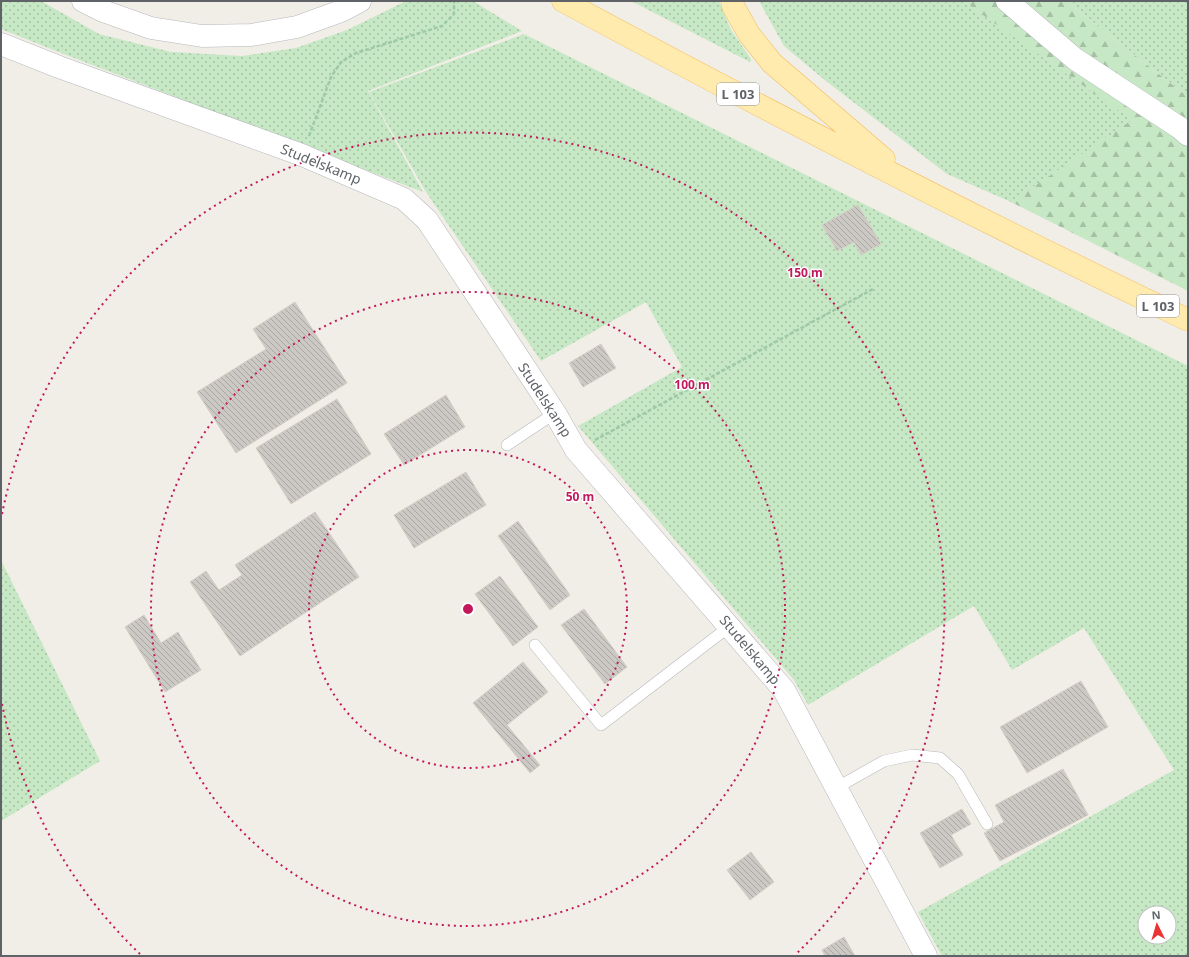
<svg xmlns="http://www.w3.org/2000/svg" width="1189" height="957" font-family="'Noto Sans',sans-serif">
	<style>
		.grass { fill: url(#grass-dots); fill-rule: evenodd }
		.forest { fill: url(#forest-firs) }
		.building { fill: url(#building-back-hatch); stroke: #d6cfc5 }
		.lines { fill: none; stroke-linecap: round; stroke-linejoin: round }
		.service-casing { stroke: #b5b8bc; stroke-width: 12 }
		.minor-casing { stroke: #b5b8bc; stroke-width: 23 }
		.tertiary-casing { stroke: #b5b8bc; stroke-width: 23 }
		.primary-casing { stroke: #f3bd5e; stroke-width: 23 }
		.path { stroke: #9dc9a6; stroke-width: 2.5; stroke-dasharray: 4 2; stroke-linecap: butt }
		.service { stroke: #fff; stroke-width: 11 }
		.minor { stroke: #fff; stroke-width: 22 }
		.tertiary { stroke: #fff; stroke-width: 22 }
		.primary { stroke: #ffebae; stroke-width: 22 }
		.ring { fill: none; stroke: #c2185b; stroke-width: 2; stroke-dasharray: 2 4 }
		.labels { text-anchor: middle; stroke-width: 3; stroke-linejoin: round; paint-order: stroke }
		.shield { fill: #fff; stroke: #8f9295; stroke-width: 1 }
		.shield-label { font-size: 13px; font-weight: bold; fill: #5f6368 }
		.street-label { font-size: 14px; fill: #5f6368; stroke: #fff }
		.centre { fill: #c2185b; stroke: #fff; stroke-width: 2 }
		.ring-label { font-size: 12px; text-anchor: middle; font-weight: bold; fill: #c2185b; stroke: #fff; stroke-width: 3; stroke-linejoin: round; paint-order: stroke }
	</style>
	<defs>
		<pattern id="grass-dots" width="8" height="8" patternUnits="userSpaceOnUse"><rect width="8" height="8" fill="#c7e8c4"/><path d="M2 2h.1M6 6h.1" fill="none" stroke="#a5c0a3" stroke-width="1.8" stroke-linecap="round"/></pattern>
		<pattern id="forest-firs" width="22" height="20" patternUnits="userSpaceOnUse"><rect width="22" height="20" fill="#c7e8c4"/><path d="M5 1l3.5 6h-7zM16 11l3.5 6h-7z" fill="#a5c0a3"/></pattern>
		<pattern id="building-back-hatch" width="6" height="6" patternUnits="userSpaceOnUse"><rect width="6" height="6" fill="#ccc9c4"/><path d="M-1 5l2 2M0 0l6 6M5-1l2 2" fill="none" stroke="#a9a7a3"/></pattern>
	</defs>
	<rect width="100%" height="100%" fill="#f1eee7"/>
	<!-- grass -->
	<path class="grass" d="M1,1H41L99,34L171,52L242,56L296,48L347,30L406,1H473L522,31L368,91L423,192L56,51L1,29Z
		M173,1H257L253,2H180Z
		M631,1H719L731,30L751,59L750,62Z
		M759,1H963L1133,120L1011,202L947,174L826,81L784,46Z
		M1066,1H1188V97L1178,89Z
		M524,34L1188,366V956H942L918,912L1174,770L1084,628L1012,670L974,606L808,705L794,680L578,426L682,367L646,302L541,361L426,192L369,92ZM1145,913H1169V937H1145Z
		M1,560L100,761L1,821Z"/>
	<!-- forest -->
	<path class="forest" d="M963,1H1066L1188,97V291L1011,202L1132,120Z"/>
	<!-- building -->
	<path class="building" d="M858,205L881,244L861,255L854,242L837,251L822,225Z
		M295,302L347,383L236,453L197,392L266,349L253,329Z
		M601,344L616,368L583,387L569,363Z
		M446,395L465,427L404,465L384,434Z
		M337,399L371,454L291,504L256,448Z
		M466,472L486,505L414,548L394,515Z
		M315,512L359,577L240,656L190,582L206,571L219,590L242,575L235,565Z
		M518,521L570,595L550,610L498,536Z
		M500,576L538,627L513,646L475,594Z
		M584,609L627,667L605,684L561,625Z
		M144,615L161,643L178,632L201,670L165,692L125,627Z
		M523,662L548,692L507,725L540,765L530,773L473,703Z
		M1081,681L1108,727L1027,773L1000,727Z
		M1063,769L1088,815L1000,861L984,833L1004,822L995,805Z
		M962,809L971,824L951,835L963,855L940,868L920,833Z
		M751,852L774,882L750,900L727,870Z
		M844,937L855,956H825L822,950Z"/>
	<g class="lines">
		<defs>
			<path id="service" d="M507,445L555,413
				M535,645L601,725L730,626
				M836,788L884,761L912,755L940,758L958,774L987,824"/>
			<path id="minor" d="M1007,1L1075,59L1180,128L1188,135
				M1,44L59,67L302,155L404,199L427,220L555,413L576,450L784,690L926,956"/>
			<path id="tertiary" d="M83,1L103,11L151,28L202,36L251,35L297,27L341,11L360,1"/>
			<path id="primary" d="M563,1C769,112 977,219 1188,320
				M732,1L733,6L749,34L772,63L884,159"/>
		</defs>
		<!-- service casing -->
		<use href="#service" class="service-casing"/>
		<!-- minor casing -->
		<use href="#minor" class="minor-casing"/>
		<!-- tertiary casing -->
		<use href="#tertiary" class="tertiary-casing"/>
		<!-- primary casing -->
		<use href="#primary" class="primary-casing"/>
		<!-- path -->
		<path class="path" d="M309,136L331,77L341,62L356,53L442,26L454,14V1
			M595,440L873,289"/>
		<!-- service -->
		<use href="#service" class="service"/>
		<!-- minor -->
		<use href="#minor" class="minor"/>
		<!-- tertiary -->
		<use href="#tertiary" class="tertiary"/>
		<!-- primary -->
		<use href="#primary" class="primary"/>
	</g>
	<!-- distance rings -->
	<g class="ring">
		<circle cx="468" cy="609" r="159"/>
		<circle cx="468" cy="609" r="317"/>
		<path d="M140 954A476 476 0 0 1 2 704M2 514A476 476 0 1 1 796 954"/>
	</g>
	<g class="labels">
		<!-- shield labels -->
		<g class="shield">
			<rect x="717" y="83" width="42" height="22" rx="3"/>
			<rect x="1137" y="295" width="42" height="22" rx="3"/>
		</g>
		<g class="shield-label">
			<text x="738" y="99">L 103</text>
			<text x="1158" y="311">L 103</text>
		</g>
		<!-- street labels -->
		<g class="street-label">
			<text transform="translate(321 164) rotate(22)" y="5">Studelskamp</text>
			<text transform="translate(545 400) rotate(57)" y="5">Studelskamp</text>
			<text transform="translate(750 650) rotate(50)" y="5">Studelskamp</text>
		</g>
	</g>
	<circle cx="468" cy="609" r="6" class="centre"/>
	<g class="ring-label">
		<text x="805" y="277">150 m</text>
		<text x="692" y="389">100 m</text>
		<text x="580" y="501">50 m</text>
	</g>
	<!-- border -->
	<rect width="1189" height="957" fill="none" stroke="#5f6368" stroke-width="4"/>
	<!-- north arrow -->
	<g transform="translate(1157 925) rotate(355)"><circle r="19" fill="#ffffff" stroke="#bfc1c3"/>
	<path d="M0-3L7 15L0 10L-7 15Z" fill="#eb3334"/>
	<text y="-6" font-size="11" font-weight="bold" text-anchor="middle" fill="#5f6368">N</text>
	</g>
</svg>
